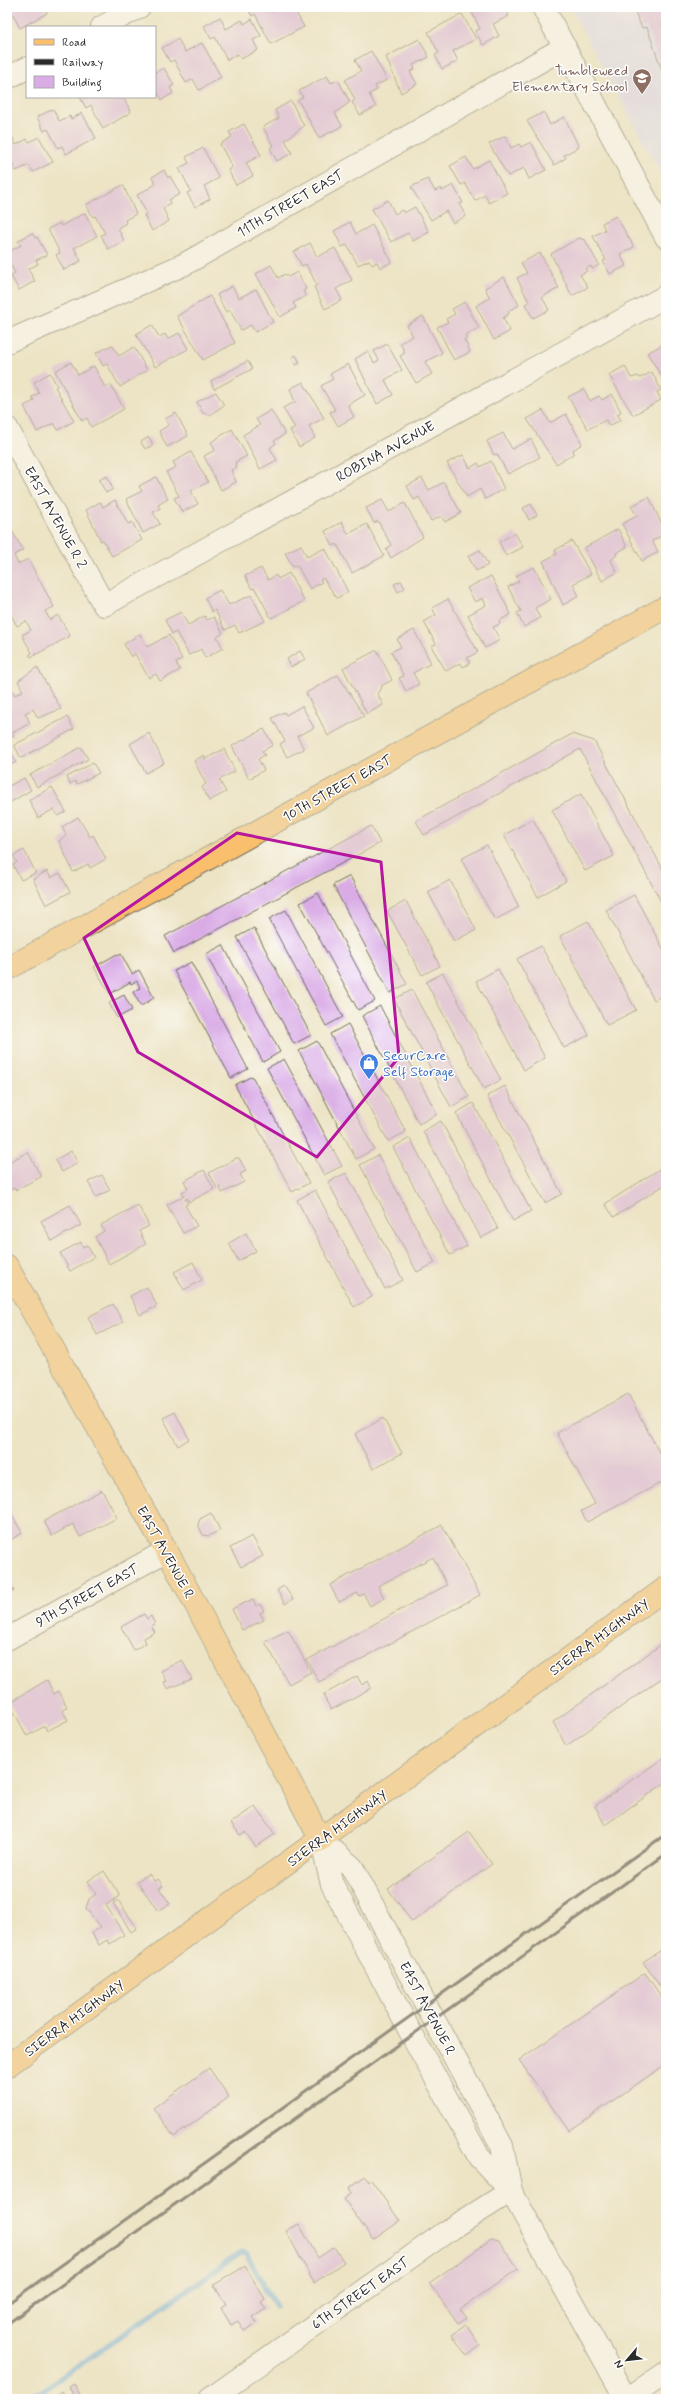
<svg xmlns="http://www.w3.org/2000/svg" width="673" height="2406" font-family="Mynerve,sans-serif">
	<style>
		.built { fill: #dad6f7 }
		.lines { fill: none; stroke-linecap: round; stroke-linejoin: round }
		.stream { stroke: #6dade0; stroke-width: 5.5 }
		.building { fill: #d9ace6 }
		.minor-casing { stroke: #6f6c61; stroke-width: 24 }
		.major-casing { stroke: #6f6c61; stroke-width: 24 }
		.highway-casing { stroke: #6f6c61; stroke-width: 24 }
		.minor { stroke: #fff; stroke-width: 22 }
		.major { stroke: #f9bf6d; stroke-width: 22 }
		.highway { stroke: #f9bf6d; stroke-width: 22 }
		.rail { stroke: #2b2b2b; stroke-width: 3 }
		.marked { fill: none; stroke: #b5179e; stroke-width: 3; stroke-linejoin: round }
		.labels { text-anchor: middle; stroke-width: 3; stroke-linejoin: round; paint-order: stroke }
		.education-label { font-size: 14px; fill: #785e54; stroke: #fff; text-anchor: end }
		.street-label { font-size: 14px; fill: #2b2b2b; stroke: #fff }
		.shop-label { font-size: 14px; fill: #366cbe; stroke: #fff; text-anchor: start }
	</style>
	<rect width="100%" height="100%" fill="#fff"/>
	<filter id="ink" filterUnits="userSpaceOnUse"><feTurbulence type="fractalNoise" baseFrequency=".025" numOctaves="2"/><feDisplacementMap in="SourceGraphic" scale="8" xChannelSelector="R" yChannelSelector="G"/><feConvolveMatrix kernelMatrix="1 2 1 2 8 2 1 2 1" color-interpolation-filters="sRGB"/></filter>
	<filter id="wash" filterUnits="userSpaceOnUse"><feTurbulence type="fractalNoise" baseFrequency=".012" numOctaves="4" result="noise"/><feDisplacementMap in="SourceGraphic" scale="16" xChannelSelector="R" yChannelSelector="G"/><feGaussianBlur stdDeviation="0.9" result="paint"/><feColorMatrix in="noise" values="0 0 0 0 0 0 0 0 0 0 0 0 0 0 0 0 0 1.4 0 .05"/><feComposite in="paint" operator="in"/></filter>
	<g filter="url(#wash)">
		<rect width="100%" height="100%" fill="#ede4c5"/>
		<!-- built -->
		<path class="built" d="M570,7H666V183Z"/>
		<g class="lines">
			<!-- stream -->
			<path class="stream" d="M30,2399L242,2252L246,2253L275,2306"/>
		</g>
		<g id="blocks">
			<!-- building -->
			<path class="building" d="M9,7H44L47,13L20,28Z
				M247,7H268L271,12L280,7H293L304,27L271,44L255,14L252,16Z
				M472,7H504L509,16L493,24L499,36L483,45L475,31L480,29L470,8Z
				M633,7H666V22L662,24L666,34V82L647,27L642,28Z
				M462,14L476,39L453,51L458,61L442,69L435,55L439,53L428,32Z
				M220,17L226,29L242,20L244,24L252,19L261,36L253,40L258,50L241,59L238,54L227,60L215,37L211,39L204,26Z
				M178,39L185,52L202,43L221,77L199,90L193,79L186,83L174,60L170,62L162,48Z
				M419,39L429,57L413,65L415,69L410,72L417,84L401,93L386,57Z
				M371,51L387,80L375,86L377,90L369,94L376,107L360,115L352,102L355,100L345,80L361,71L355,60Z
				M164,68L174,85L170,87L173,93L162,100L158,93L155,95V72Z
				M327,76L331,83L338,80L350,102L335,113L342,126L319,138L298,100L303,97L299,91Z
				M80,97H123L131,112L103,129L91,105L86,108Z
				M291,101L304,126L285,140L292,153L277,161L270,148L273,146L263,127L279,118L275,110Z
				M53,109L59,121L70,116L71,119L82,113L96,138L66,154L62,146L58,148L48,129L44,131L37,117Z
				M544,112L550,125L564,117L579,147L564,155L566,158L554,165L527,121Z
				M244,124L261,155L246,163L253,176L236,185L228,170L232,167L220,144L232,137L229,132Z
				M10,132L16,145L27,139L29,142L39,137L53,162L33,172L29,165L16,171L7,155V134Z
				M505,136L511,148L519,144L521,147L531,142L546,170L529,179L524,168L508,176L489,144Z
				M203,148L219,178L204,186L210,199L195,207L187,193L191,191L179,168L189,163L186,157Z
				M466,157L473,169L489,160L507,193L489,203L485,195L475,201L465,183L461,185L450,166Z
				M164,170L168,178L170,176L180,194L169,200L170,203L163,209L169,221L152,231L144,215L147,214L137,195L156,184L152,177Z
				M428,179L435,191L441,188L442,191L453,185L463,203L459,204L466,216L453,223L446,211L431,220L411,187Z
				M123,185L136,214L125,220L126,223L118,228L124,241L108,249L101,235L105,233L95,216L93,217L86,205Z
				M388,200L395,214L402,210L404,213L415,207L429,232L413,241L408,233L391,242L372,209Z
				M85,213L97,236L74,248L81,261L64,270L56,255L60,253L48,229L60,223L61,226Z
				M616,216L634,247L620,254L626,266L610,274L603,261L606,260L593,236L605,230L602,223Z
				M350,222L356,234L372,225L392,262L380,268L377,262L372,265L369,260L358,265L347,245L342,247L334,231Z
				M32,233L35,238L37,237L47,255L36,260L38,264L28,269L35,281L19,290L11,276L15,273L7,258V253L21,245L18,241Z
				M579,238L585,240L599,265L592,269L591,266L585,269L587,271L580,275L588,287L572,296L551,254Z
				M310,243L317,257L335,248L352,280L336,289L342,300L325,309L314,287L317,285L306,264L302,266L294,252Z
				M540,253L559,288L542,297L549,310L533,318L525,304L529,302L517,278L527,273L521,263Z
				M271,265L278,278L285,274L288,277L297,272L306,289L303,291L306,296L293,303L296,308L280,317L256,274Z
				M504,277L519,305L508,311L509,314L503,318L510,331L494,340L476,306L490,298L485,288Z
				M232,286L239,298L256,289L273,322L255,332L251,325L241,330L230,310L226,312L217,295Z
				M210,296L235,343L203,360L177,316Z
				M465,302L479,328L465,335L467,338L464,339L470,352L454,360L437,327L448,322L446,319L455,314L452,309Z
				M423,316L442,353L425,362L432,374L416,383L400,356L405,353L400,343L413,336L407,325Z
				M152,325L159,337L165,334L168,339L179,333L188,349L155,367L136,334Z
				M387,344L402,370L385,380L393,395L377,404L355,359L368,351L374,363L379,360L374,351Z
				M664,344L666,349V383L647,353Z
				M112,345L119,356L134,347L147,370L120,387L107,364L103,366L96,353Z
				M296,355L300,363L295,365L292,358Z
				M248,361L252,369L214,389L211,381Z
				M71,362L78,375L94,366L105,388L111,385L124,409L91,427L87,418L82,421L55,371Z
				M348,364L365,395L348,405L354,417L338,426L330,412L335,410L321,386L333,379L330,374Z
				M625,366L631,378L638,376L640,378L652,372L661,390L657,392L661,400L633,415L609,375Z
				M50,373L57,386L55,387L74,421L58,430L54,423L37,432L24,406L34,401L32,397L39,393L34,382Z
				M303,382L324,418L309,426L315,438L299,447L290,430L295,428L283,408L295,402L290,389Z
				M584,389L590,401L599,396L602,400L612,394L621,412L617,414L621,420L609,426L606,420L588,429L568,397Z
				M216,392L224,405L210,415L203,413L197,402Z
				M271,410L285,434L274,441L276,443L270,448L277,460L260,469L243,435L260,425L256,419Z
				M543,410L550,423L566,414L582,444L573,450L574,453L570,456L556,464L527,419Z
				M176,413L188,436L167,447L159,431L169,425L165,419Z
				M232,429L247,456L235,462L237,467L231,470L236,482L221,490L204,456L215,450L211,442Z
				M503,433L512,449L531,439L540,457L508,474L497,454L494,455L487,441Z
				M149,437L153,445L145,449L141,442Z
				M191,452L208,482L191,491L198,504L182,512L174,498L179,496L166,472L176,467L173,462Z
				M463,455L470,468L478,463L480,467L491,461L504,489L485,499L480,489L467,497L447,463Z
				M107,476L113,489L106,493L99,480Z
				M156,477L168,499L158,505L160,509L153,512L160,524L143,533L126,499L142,491L139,486Z
				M422,478L429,490L444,482L461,513L445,522L441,516L431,521L419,497L414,500L407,486Z
				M649,497L666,533L652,541L658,552L642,561L622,524L637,516L631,506Z
				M115,500L128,524L132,522L142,540L112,556L103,540L101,541L86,510L100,502L103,507Z
				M382,500L389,512L405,503L423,537L391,558L386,549L391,545L378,521L374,523L366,508Z
				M531,504L537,515L529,520L523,508Z
				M7,522L23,550L14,555L18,564L28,559L54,607L45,611L50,620L58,615L70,636L31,657L29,655L32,653L22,635L31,630L26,621L17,626L7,608Z
				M342,522L348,534L367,524L384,556L352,573L337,544L333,546L325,531Z
				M618,529L627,547L616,553L617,555L611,560L617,572L602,581L584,548Z
				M515,533L523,547L506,556L499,542Z
				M572,541L591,574L573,584L579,596L563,605L543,561L557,554L555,550Z
				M301,545L307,557L325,548L348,592L337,598L323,578L320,580L322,582L310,589L297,565L293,567L285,553Z
				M480,550L488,565L476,571L468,556Z
				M534,567L551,599L535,608L540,618L524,627L517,613L521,611L508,587L519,581L516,576Z
				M261,568L268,580L276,575L278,579L289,573L304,601L271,618L255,588L252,589L245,576Z
				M491,576L511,614L499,621L500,624L493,627L500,640L485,648L468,615L486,605L483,598L475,602L467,588Z
				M401,581L405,588L398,592L394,584Z
				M220,590L229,605L251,595L265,621L239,633L235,625L225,630L215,610L212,612L205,598Z
				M448,599L478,652L467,658L470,663L463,667L460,663L446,671L431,646L436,644L424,622L436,615L432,608Z
				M181,612L188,625L205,616L207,620L214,617L223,633L217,637L223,648L205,658L201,649L189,655L176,632L172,634L165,620Z
				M414,630L431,663L413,673L419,684L406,691L399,678L404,676L391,652L401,647L397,639Z
				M140,634L147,647L169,635L182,659L176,663L180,670L160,681L156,674L149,678L135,654L131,657L124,644Z
				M377,650L392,680L381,686L382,688L377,693L383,705L367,714L343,668Z
				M300,651L305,659L291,667L287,659Z
				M37,667L61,709L38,718L33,709L25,713L30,723L12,733L14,735L11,737L7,729V686L9,685L15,695L23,691L18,681Z
				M338,675L364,716L328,736L306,693Z
				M302,706L314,728L297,736L304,749L287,757L280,744L285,741L272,718L284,712L286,715Z
				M67,717L74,729L21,758L14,745Z
				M264,729L273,745L262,751L265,755L258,759L264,770L249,779L232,746Z
				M149,733L164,763L146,773L130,744Z
				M572,734L594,741L666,875V911L580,749L424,835L416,821Z
				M81,747L88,759L37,787L30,775Z
				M9,749L16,762L7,766V750Z
				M224,749L235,771L219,780L226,792L209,801L202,787L206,784L194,761L204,755L205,759Z
				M93,763L99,773L77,784L75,781L70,784L67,777Z
				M24,778L31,790L7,804V787Z
				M52,787L66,812L58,816L54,809L38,818L29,800Z
				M581,794L614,856L585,871L552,810Z
				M78,817L90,837L93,835L106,859L90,868L88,864L73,872L59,841L66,835L62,827Z
				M533,819L566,881L538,897L504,835Z
				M371,826L380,843L174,953L165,936Z
				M487,845L519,907L495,920L461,859Z
				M24,850L36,873L21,880L13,865L17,862L13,856Z
				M47,871L51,878L60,873L70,892L46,905L33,879Z
				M350,876L407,984L390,993L333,885Z
				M450,880L476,930L454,941L428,892Z
				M318,893L375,1001L358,1010L300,903Z
				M634,895L666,954V994L654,1000L606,910Z
				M406,901L440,966L422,975L387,911Z
				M286,910L343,1017L326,1026L269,919Z
				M588,921L636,1010L607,1025L560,936Z
				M254,928L311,1035L294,1044L237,937Z
				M223,945L280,1052L263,1062L206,954Z
				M541,946L589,1035L564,1048L517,959Z
				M117,954L118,956L121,954L132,974L139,970L154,998L141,1006L133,992L140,988L137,981L131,984L130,982L110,994L94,967Z
				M191,962L248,1069L231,1078L174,971Z
				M498,969L545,1058L524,1070L476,981Z
				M443,973L501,1080L484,1089L426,982Z
				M412,990L469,1097L451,1107L394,999Z
				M124,995L132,1010L117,1018L109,1003Z
				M380,1006L437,1114L419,1124L362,1016Z
				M348,1024L406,1132L388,1141L330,1034Z
				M317,1041L374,1149L356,1159L299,1051Z
				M284,1059L342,1166L324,1175L267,1068Z
				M252,1076L309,1183L292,1192L235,1085Z
				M505,1086L562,1194L545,1203L487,1096Z
				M473,1103L531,1211L513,1221L456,1113Z
				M441,1121L498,1229L481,1238L423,1131Z
				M410,1138L467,1246L450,1255L393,1147Z
				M71,1151L78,1163L62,1172L55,1160Z
				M28,1152L41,1177L15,1190L14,1188L11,1190L7,1184L10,1180L7,1174V1163Z
				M378,1155L435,1263L417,1272L360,1165Z
				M236,1158H239L246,1171L240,1174L244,1182L222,1193L219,1186L217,1188L209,1173Z
				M666,1165V1184L614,1217L605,1204Z
				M204,1170L214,1189L189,1202L187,1198L185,1199L188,1204L185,1205L197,1226L183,1233L167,1205L184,1196L182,1192L188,1189L184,1181Z
				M346,1173L403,1280L385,1289L328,1182Z
				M102,1175L110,1190L96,1197L88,1182Z
				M315,1190L372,1297L354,1307L297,1200Z
				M70,1205L81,1225L52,1241L41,1221Z
				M138,1205L149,1226L139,1231L146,1244L109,1264L95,1237L104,1231L101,1225Z
				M246,1233L256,1251L238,1261L229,1243Z
				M81,1242L83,1247L87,1245L94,1257L70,1271L60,1253Z
				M193,1262L202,1280L184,1290L174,1272Z
				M147,1287L157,1306L140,1315L130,1296Z
				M113,1304L123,1322L97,1335L88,1317Z
				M628,1394L666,1465V1480L587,1522L581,1511L595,1504L557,1433Z
				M175,1412L189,1439L178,1446L163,1418Z
				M383,1418L402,1453L373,1469L355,1434Z
				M102,1490L117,1518L80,1537L73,1524L52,1536L44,1521Z
				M7,1506L22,1533L7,1542Z
				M211,1513L220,1530L209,1536L203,1535L198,1525L200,1519Z
				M442,1525L480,1595L319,1682L307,1660L447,1585L433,1557L378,1586L384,1598L370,1606L364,1594L359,1596L357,1593L339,1602L330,1585Z
				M252,1536L263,1556L241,1567L230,1548Z
				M7,1579L14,1591L7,1594Z
				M284,1586L293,1599L285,1604L277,1590Z
				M253,1599L256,1606L260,1604L264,1611L260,1613L264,1620L242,1630L232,1609Z
				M144,1614L147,1619L151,1616L155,1624L151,1626L155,1632L144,1638L146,1643L134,1650L121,1627Z
				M288,1630L311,1672L289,1684L265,1642Z
				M666,1641V1675L566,1746L553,1722Z
				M182,1660L192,1679L167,1689L164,1682L167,1681L161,1671Z
				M357,1676L362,1685L368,1681L371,1688L331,1710L323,1695Z
				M47,1680L54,1694L59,1691L67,1707L62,1710L68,1720L47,1731L45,1726L27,1736L9,1703Z
				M666,1756V1782L605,1825L595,1806Z
				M255,1806L275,1834L256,1847L245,1832L240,1835L231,1823Z
				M469,1832L492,1864L412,1922L388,1889Z
				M104,1871L120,1896L106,1905L124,1935L110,1944L107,1940L99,1945L92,1933L101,1927L86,1908L89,1899L96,1894L88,1881Z
				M149,1874L154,1881L158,1879L163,1886L159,1888L170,1904L158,1911L137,1881Z
				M118,1900L137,1928L131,1932L113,1903Z
				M666,1947V1986L662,1989L643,1962Z
				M645,1973L666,2003V2064L569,2131L519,2060Z
				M209,2068L229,2097L174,2137L153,2108Z
				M365,2176L369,2181L371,2180L400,2221L373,2240L344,2199L352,2193L349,2188Z
				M299,2224L318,2258L334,2247L344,2262L314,2283L286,2231Z
				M491,2240L499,2242L518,2269L461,2309L467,2317L458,2323L429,2283Z
				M245,2266L265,2299L261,2302L266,2309L253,2317L257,2323L244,2331L238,2321L231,2325L221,2308L226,2305L214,2285Z
				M466,2325L480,2346L467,2356L452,2335Z
				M74,2384L81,2396L77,2399L69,2387Z
				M62,2392L67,2399H53Z"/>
		</g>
	</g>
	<g filter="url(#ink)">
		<use href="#blocks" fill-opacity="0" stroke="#6f6c61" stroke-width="1"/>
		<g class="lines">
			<defs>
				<path id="minor" d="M543,7L666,237
					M102,27L139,7
					M7,78L27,68
					M7,342L185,264L565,47
					M7,428L104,605L666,296
					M7,1639L166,1551
					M321,1840L332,1884L412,2035L479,2157L511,2191L626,2399
					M321,1840L352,1867L502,2146L511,2191
					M210,2399L446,2232L511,2191
					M627,2399L666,2373"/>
				<path id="major" d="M7,969L666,607
					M7,1266L174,1564L321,1840"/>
				<path id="highway" d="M7,2066L666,1588"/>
			</defs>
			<!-- minor casing -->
			<use href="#minor" class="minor-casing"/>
			<!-- major casing -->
			<use href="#major" class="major-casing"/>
			<!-- highway casing -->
			<use href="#highway" class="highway-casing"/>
			<!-- minor -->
			<use href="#minor" class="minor"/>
			<!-- major -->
			<use href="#major" class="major"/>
			<!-- highway -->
			<use href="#highway" class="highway"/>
			<!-- rail -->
			<path class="rail" d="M7,2304L666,1834
				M7,2324L666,1854"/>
		</g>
	</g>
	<!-- marked area -->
	<path d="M0 0H673V2406H0ZM237,833L381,862L399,1057L317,1157L138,1052L84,938Z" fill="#ede4c5" fill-opacity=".55" fill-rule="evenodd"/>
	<path class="marked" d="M237,833L381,862L399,1057L317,1157L138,1052L84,938Z"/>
	<!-- icons -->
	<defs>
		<symbol id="school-pin" viewBox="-11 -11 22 30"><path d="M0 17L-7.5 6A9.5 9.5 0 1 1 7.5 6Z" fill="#8d6e63" stroke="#fff"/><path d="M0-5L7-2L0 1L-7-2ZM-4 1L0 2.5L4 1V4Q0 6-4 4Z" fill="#fff"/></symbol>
		<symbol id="shop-pin" viewBox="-11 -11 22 30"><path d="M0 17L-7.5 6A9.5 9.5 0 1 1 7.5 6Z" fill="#3f7fe0" stroke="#fff"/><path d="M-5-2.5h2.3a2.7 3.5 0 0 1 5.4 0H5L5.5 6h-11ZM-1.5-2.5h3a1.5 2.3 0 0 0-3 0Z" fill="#fff"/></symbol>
	</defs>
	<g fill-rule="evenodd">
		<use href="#school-pin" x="631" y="67" width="22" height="30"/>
		<use href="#shop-pin" x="358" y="1052" width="22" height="30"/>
	</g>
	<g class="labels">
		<!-- education labels -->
		<g class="education-label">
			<text x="628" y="75">Tumbleweed<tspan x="628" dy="16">Elementary School</tspan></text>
		</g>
		<!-- street labels -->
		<g class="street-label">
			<text transform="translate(290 203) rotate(-30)" y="5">11TH STREET EAST</text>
			<text transform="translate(385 451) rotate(-29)" y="5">ROBINA AVENUE</text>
			<text transform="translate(56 517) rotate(61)" y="5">EAST AVENUE R 2</text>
			<text transform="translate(337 788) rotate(-29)" y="5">10TH STREET EAST</text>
			<text transform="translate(166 1552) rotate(61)" y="5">EAST AVENUE R</text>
			<text transform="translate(87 1595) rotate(-29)" y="5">9TH STREET EAST</text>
			<text transform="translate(599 1637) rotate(-36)" y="5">SIERRA HIGHWAY</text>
			<text transform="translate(337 1828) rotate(-36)" y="5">SIERRA HIGHWAY</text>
			<text transform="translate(428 2008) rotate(62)" y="5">EAST AVENUE R</text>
			<text transform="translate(74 2018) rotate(-36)" y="5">SIERRA HIGHWAY</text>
			<text transform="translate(360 2293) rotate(-35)" y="5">6TH STREET EAST</text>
		</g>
		<!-- shop labels -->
		<g class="shop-label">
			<text x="383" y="1060">SecurCare<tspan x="383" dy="16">Self Storage</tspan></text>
		</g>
	</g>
	<!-- margin -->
	<rect width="673" height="2406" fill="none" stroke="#fff" stroke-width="24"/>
	<!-- legend -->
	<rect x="26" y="26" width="130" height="72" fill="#ffffff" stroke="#aaaaaa"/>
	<rect x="34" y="39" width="20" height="6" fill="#f9bf6d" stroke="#aaaaaa"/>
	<text x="62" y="46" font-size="12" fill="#2b2b2b">Road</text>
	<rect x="34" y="59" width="20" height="6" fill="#2b2b2b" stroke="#aaaaaa"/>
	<text x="62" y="66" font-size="12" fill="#2b2b2b">Railway</text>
	<rect x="34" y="76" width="20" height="12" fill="#d9ace6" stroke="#aaaaaa"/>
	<text x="62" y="86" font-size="12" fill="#2b2b2b">Building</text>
	<!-- north arrow -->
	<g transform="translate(627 2360) rotate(242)" stroke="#ffffff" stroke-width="3" paint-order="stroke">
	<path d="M0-3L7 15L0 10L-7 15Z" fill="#2b2b2b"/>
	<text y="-6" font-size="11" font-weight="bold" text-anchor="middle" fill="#2b2b2b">N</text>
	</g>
</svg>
